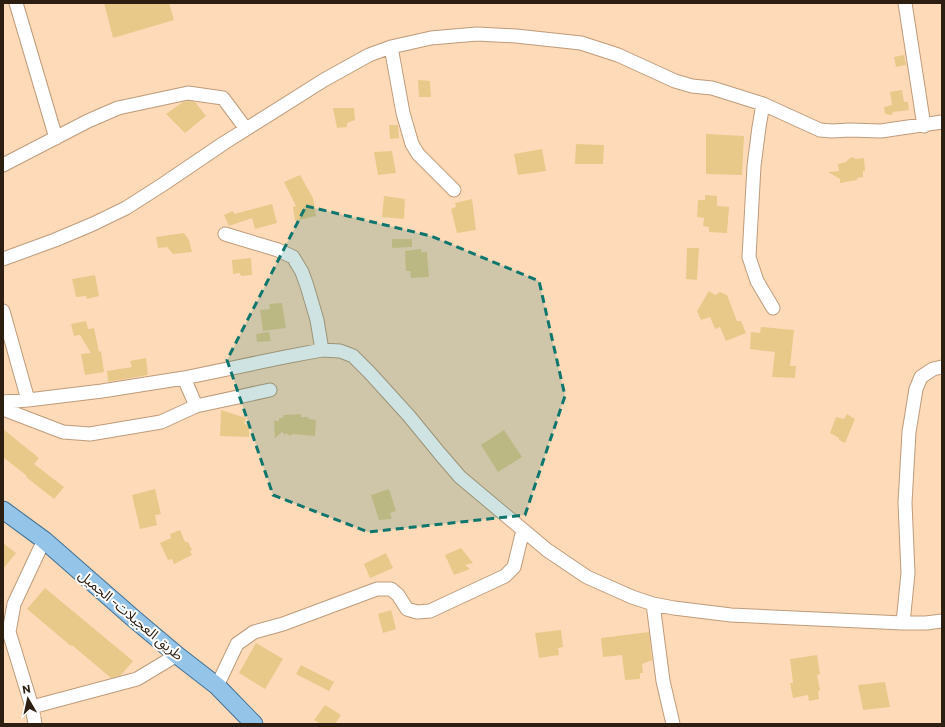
<svg xmlns="http://www.w3.org/2000/svg" width="945" height="727" font-family="Commissioner,'Noto Sans Arabic',sans-serif">
	<style>
		.building { fill: #e8c98a }
		.lines { fill: none; stroke-linecap: round; stroke-linejoin: round }
		.minor-casing { stroke: #be9b7b; stroke-width: 15 }
		.major-casing { stroke: #417093; stroke-width: 19 }
		.minor { stroke: #fff; stroke-width: 13 }
		.major { stroke: #94c4e8; stroke-width: 17 }
		.marked { fill: #0f766e; fill-opacity: 0.2; stroke: #0f766e; stroke-width: 3; stroke-dasharray: 8 5; stroke-linejoin: round }
		.labels { text-anchor: middle; stroke-width: 4; stroke-linejoin: round; paint-order: stroke }
		.street-label { font-size: 14px; fill: #2c1f12; stroke: #fff }
	</style>
	<rect width="100%" height="100%" fill="#ffdab8"/>
	<!-- building -->
	<path class="building" d="M104,3H169L174,20L113,38Z
		M904,55L906,65L896,67L894,57Z
		M418,80L430,81L431,97H419Z
		M902,90L904,102H908L909,110L893,112L892,115L885,114L884,107L892,105L890,92Z
		M188,101L195,102L206,116L185,133L166,114L183,102Z
		M333,108H354L355,120L347,123V127L337,128Z
		M389,125H398L399,138L390,139Z
		M706,134L744,136L742,175L706,174Z
		M576,144L604,145L603,164H575Z
		M542,149L546,171L518,175L514,154Z
		M392,151L396,173L378,175L374,152Z
		M853,157L855,159L864,158L865,171H863V177L857,178V180L840,183V179L828,172L839,171L838,164L846,162L849,159Z
		M300,175L313,198L316,216L295,221L293,207L296,206L284,182Z
		M705,195L717,196V206L729,207L727,233L709,232V227L703,226L704,218L697,217L698,200H705Z
		M384,196L405,199L404,219L382,217Z
		M472,199L476,230L457,233L451,209L456,207L455,203Z
		M272,204L277,223L255,229L252,218L229,226L224,215L233,211L234,214Z
		M184,233L189,240L192,252L173,254L167,247L158,248L156,237Z
		M392,239H412V247L392,248Z
		M687,248H699L697,280L686,279Z
		M421,249V252H427L429,277L411,278L410,271H406L405,251Z
		M251,258L252,275L241,276L240,273L233,274L232,260Z
		M95,275L99,296L87,299L86,296L76,297L72,279Z
		M709,291L715,295L720,292L727,295L737,321H741L746,333L726,341L720,327L715,329L710,317L701,320L697,311Z
		M282,303L286,328L263,331L260,310L270,309L269,304Z
		M86,321L88,329L94,328L99,352L101,351L104,372L85,375L81,354L91,353L80,335L74,336L71,324Z
		M761,327L794,330L790,366H796L795,378L772,377L775,352L750,349L751,332L760,333Z
		M269,332L271,341L257,342L256,334Z
		M146,358L148,375L108,382L107,371L132,367L130,361Z
		M221,410L246,418L244,424L249,425V437L220,436Z
		M301,414V417H308L309,419L316,420L315,436L292,434L290,436L286,433L285,435L282,432L275,438L274,421H279V418H283V415Z
		M847,414L855,419L845,443L839,440V438L830,433L836,417L844,419Z
		M3,429L39,458L34,464L64,487L54,499L26,477L27,476L3,457Z
		M504,430L522,457L498,472L481,445Z
		M155,489L161,514L155,515L157,525L140,529L132,495Z
		M389,489L396,511L390,513L392,519L379,520L371,495Z
		M180,530L185,542H188L192,550L190,551L192,555L174,564L172,559L168,560L160,543L171,538L170,534Z
		M3,543L16,553L3,569Z
		M461,548L473,563L465,565L470,569L454,575L445,555Z
		M386,553L393,568L370,578L364,564Z
		M45,588L133,661L121,675L111,678L72,645L71,646L27,609Z
		M391,610L396,629L383,633L378,614Z
		M561,630L563,647L558,648L559,655L539,658L535,633Z
		M649,632L652,660L642,664L643,673H640V679L625,680L622,655L603,657L601,638Z
		M256,643L283,659L265,689L239,673Z
		M817,655L820,674L817,675L820,690L818,692L819,699L809,701L808,695L793,698L790,683H793L790,659Z
		M301,665L334,682L329,691L296,674Z
		M885,682L890,707L863,710L858,685Z
		M325,705L341,715L335,724H321L314,720Z"/>
	<g class="lines">
		<defs>
			<path id="minor" d="M16,3L56,138
				M905,3L924,126
				M391,47L403,113L412,144L418,154L454,190
				M763,104L759,127L754,166L749,257L757,281L773,308
				M3,165L88,121L118,108L188,93L223,98L246,129
				M225,234L278,250L293,257L302,272L307,286L317,320L322,350
				M3,259L55,240L93,224L126,208L162,185L224,143L324,80L369,55L391,47L431,38L477,34L516,36L581,43L618,55L675,81L692,86L712,88L763,104L820,130L832,131L850,130L881,131L942,122
				M3,311L28,400
				M184,378L196,406
				M3,402L28,400L102,391L184,378L285,357L322,350L340,351L348,354L353,356L370,373L409,416L441,455L460,477L547,550L587,577L632,597L653,604L674,608L731,615L903,623H926L942,621
				M3,409L63,432L90,434L161,422L196,406L270,390
				M653,604L663,681L673,724
				M903,623L908,573L905,503L909,432L916,389L921,377L933,369L942,367
				M217,686L237,644L254,632L283,624L377,589H391L398,595L407,609L417,612L430,611L505,576L514,567L523,530
				M32,707L137,679L177,655
				M35,724L32,707L25,684L9,632L14,604L44,540"/>
			<path id="major" d="M3,510L44,540L133,618L177,655L217,686L254,724"/>
		</defs>
		<!-- minor casing -->
		<use href="#minor" class="minor-casing"/>
		<!-- major casing -->
		<use href="#major" class="major-casing"/>
		<!-- minor -->
		<use href="#minor" class="minor"/>
		<!-- major -->
		<use href="#major" class="major"/>
	</g>
	<!-- marked area -->
	<path class="marked" d="M306,206L431,236L539,281L565,396L525,515L368,532L273,495L227,360Z"/>
	<g class="labels">
		<!-- street labels -->
		<g class="street-label">
			<text transform="translate(131 615) rotate(40)" y="5">طريق العجيلات- الجميل</text>
		</g>
	</g>
	<!-- border -->
	<rect width="945" height="727" fill="none" stroke="#2c1f12" stroke-width="8"/>
	<!-- north arrow -->
	<g transform="translate(28 699) rotate(351)" stroke="#ffffff" stroke-width="3" paint-order="stroke">
	<path d="M0-3L7 15L0 10L-7 15Z" fill="#2c1f12"/>
	<text y="-6" font-size="11" font-weight="bold" text-anchor="middle" fill="#2c1f12">N</text>
	</g>
</svg>
